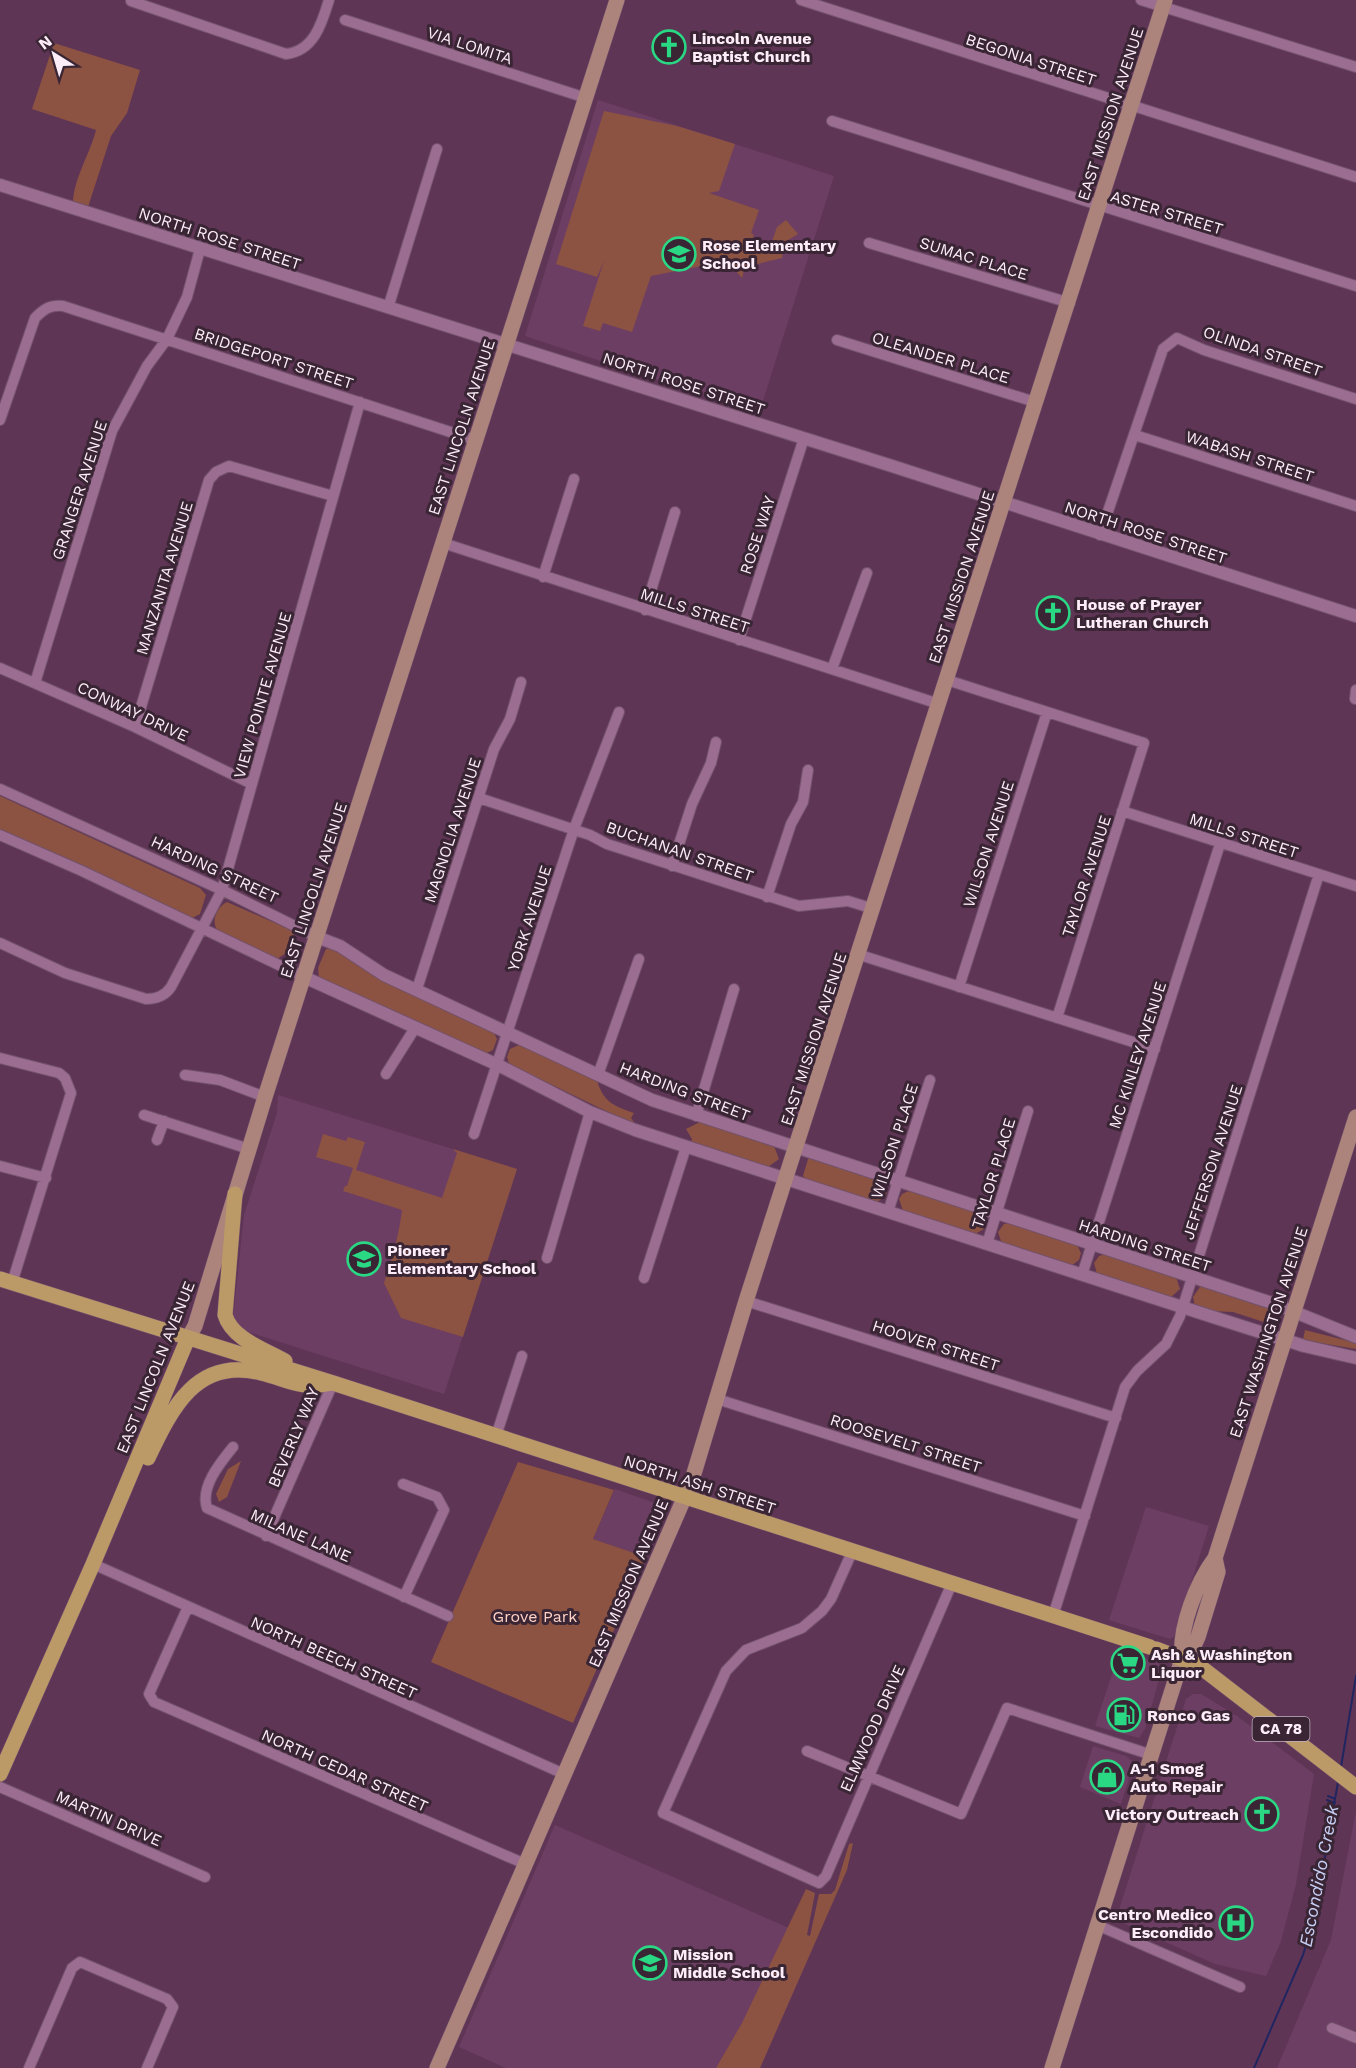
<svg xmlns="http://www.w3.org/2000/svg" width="1356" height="2068" font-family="'Work Sans',sans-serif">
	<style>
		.built { fill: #6d3e63 }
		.green { fill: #8c5242 }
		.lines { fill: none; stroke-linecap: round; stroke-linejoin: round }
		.stream { stroke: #212560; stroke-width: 2 }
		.minor-casing { stroke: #73526c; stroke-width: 12 }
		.tertiary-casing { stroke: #73526c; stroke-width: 14 }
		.secondary-casing { stroke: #73526c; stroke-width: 16 }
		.primary-casing { stroke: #73526c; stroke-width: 16 }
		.minor { stroke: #9b6d90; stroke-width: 10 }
		.tertiary { stroke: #9b6d90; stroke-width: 12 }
		.secondary { stroke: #ac847c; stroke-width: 15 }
		.primary { stroke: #bc9a67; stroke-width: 15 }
		.labels { text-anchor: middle; stroke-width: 6; stroke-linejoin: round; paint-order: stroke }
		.shield { fill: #392534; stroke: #c2b1be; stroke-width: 1.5 }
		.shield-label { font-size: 15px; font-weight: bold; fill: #fdedf9 }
		.poi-label { font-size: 16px; font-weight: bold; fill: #fdedf9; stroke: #392534; text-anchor: start }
		.street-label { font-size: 16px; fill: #fdedf9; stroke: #392534 }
		.park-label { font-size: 16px; fill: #ffd2c6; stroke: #392534 }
		.water-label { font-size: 18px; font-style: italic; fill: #c7cff5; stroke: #392534 }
	</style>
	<rect width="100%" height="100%" fill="#5f3556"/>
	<!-- built -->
	<path class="built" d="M598,100L834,176L761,407H740L525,336Z
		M278,1095L517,1169L444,1394L239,1329L233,1318L244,1215L277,1113Z
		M615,1489L666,1507L645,1557L593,1539Z
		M1146,1507L1209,1526L1174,1637L1170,1639L1109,1620Z
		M1120,1650L1158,1662L1162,1669L1145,1729L1139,1738L1095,1726Z
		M1193,1694H1201L1237,1716L1314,1774L1296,1884L1281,1941L1266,1976L1215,1964L1123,1923L1117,1916L1186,1699Z
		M1093,1746L1126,1756L1132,1761L1133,1766L1121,1804L1080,1787Z
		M1356,1811V2068H1277L1331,1940Z
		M555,1825L816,1940L760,2068H506L459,2047Z"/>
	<!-- green -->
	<path class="green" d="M54,43L140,70L127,113L111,136L88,207L73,202C74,178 90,154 96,130L32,109Z
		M604,111L677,126L735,144L719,191L709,193L759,210L751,233L754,235L752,240L770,247L777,227L786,220L798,234L785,242L782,258L745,267L742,278L727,261L651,276L632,332L603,323L600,331L583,326L604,261L597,277L556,264Z
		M0,796L200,888L206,895L200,914L192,918L0,831Z
		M227,902L298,933L289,937V951L277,959L217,930C211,920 217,907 227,902Z
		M326,949H335L493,1031L497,1039L493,1050L485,1054L319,978L318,968Z
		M521,1044L597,1080C603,1102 614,1106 634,1113L631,1118L637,1126L509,1064L507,1057L510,1049Z
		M700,1122L774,1146L779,1159L768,1167L691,1142L692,1139L686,1129Z
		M323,1134L346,1141L348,1137L365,1142L356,1170L442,1198L457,1153L453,1149L517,1169L463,1337L401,1318L384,1283C392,1258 399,1235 402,1210L343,1191L345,1186H347L353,1168L316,1157Z
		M813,1158L883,1181L887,1189L886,1196L877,1202L806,1180L803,1176L808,1159Z
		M911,1190L981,1213L985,1222L984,1229L975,1234L903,1211L899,1199L902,1194Z
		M1010,1223L1077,1245L1081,1253L1079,1260L1071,1266L1002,1244L998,1232L1004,1224Z
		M1106,1254L1176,1277L1180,1289L1170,1298L1097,1274L1094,1263L1099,1256Z
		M1200,1287H1205L1271,1308L1277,1313L1273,1325L1233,1312L1210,1311L1195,1306L1193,1297Z
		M1305,1330L1356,1343V1349L1303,1340Z
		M241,1461L227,1497L219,1502L216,1494L228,1469Z
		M518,1462L614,1490L593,1539L646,1557L573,1723L431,1662Z
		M853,1843L847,1870L760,2068H716L742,2023L806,1889L815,1893L807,1935L810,1936L819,1894H831L835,1890L849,1844Z"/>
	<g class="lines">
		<!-- stream -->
		<path class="stream" d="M1341,1767L1356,1676
			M1328,1796L1335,1799
			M1327,1800L1335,1803
			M1254,2068L1303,1955L1314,1920L1338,1782"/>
		<defs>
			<path id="minor" d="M801,0L1356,177
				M1141,0L1356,67
				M131,1L286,54C314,51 322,23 329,0
				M345,20L586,98
				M832,121L1356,286
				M869,243L1070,303
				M388,308L437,149
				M837,340L1035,402
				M0,420L35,318C44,309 49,305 63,306L475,440
				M1135,435L1356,506
				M1100,535L1163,349L1177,338L1204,350L1356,399
				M443,543L939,704
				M543,577L574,479
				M645,610L675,512
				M739,640L804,438
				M0,668L135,727L252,784
				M832,669L867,573
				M947,680L1144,743L1057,1018
				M35,683L112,431L147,366L167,339L187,297L200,249
				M1355,699L1356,690
				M135,727L209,480L216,472L229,466L333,496
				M0,789L222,890L317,937
				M479,798L590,835L607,844L799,906L848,901L874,909
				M1122,811L1356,886
				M0,835L82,871L304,977
				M672,866L692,804L711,763L716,742
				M767,897L791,824L803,802L808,770
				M0,943L65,973L146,999C157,999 165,996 171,987L222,890L360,402
				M860,955L1155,1049
				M959,987L1047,712
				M417,989L494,749L510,719L521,682
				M0,1058L59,1073L65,1078L71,1093L12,1283
				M386,1074L415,1028
				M185,1075L220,1080L265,1097
				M598,1075L639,959
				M144,1115L249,1149
				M696,1116L734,989
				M474,1134L574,829L619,712
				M157,1140L164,1121
				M0,1166L46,1178
				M888,1212L930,1080
				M987,1244L1028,1111
				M547,1258L590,1112
				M1082,1275L1220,844
				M644,1278L686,1147
				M746,1301L1116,1418
				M717,1399L1085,1516
				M496,1436L522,1356
				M233,1447C220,1463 200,1487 207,1508L448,1616
				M403,1484L437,1497L444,1510L404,1597
				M266,1536L333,1383
				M852,1552L831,1599L822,1611L802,1628L746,1650L726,1671L663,1813L819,1883L826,1876L952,1583
				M93,1564L564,1774
				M187,1609L149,1694L154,1702L525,1864
				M1053,1616L1125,1387L1137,1371L1166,1344L1180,1316L1319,874
				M807,1751L961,1814L1007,1708L1152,1755
				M0,1787L205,1877
				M1097,1925L1240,1987
				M1332,2028L1356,2038
				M29,2068L72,1968L80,1962L167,1999L173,2007L147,2068"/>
			<path id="tertiary" d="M0,185L892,466L1356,616
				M317,937L340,946L384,975L652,1100L1275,1304L1356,1337
				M304,977L498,1065L590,1112L635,1130L1213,1317L1304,1346L1356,1358"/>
			<path id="secondary" d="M188,1338L195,1326L265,1097L617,0
				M1182,1659L1193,1648L1198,1637L1218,1572L1215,1558
				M437,2068L692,1480L746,1301L1165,0
				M1052,2068L1182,1659C1179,1627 1196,1584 1215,1558L1356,1117"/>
			<path id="primary" d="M235,1194L225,1315C232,1339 264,1349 285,1361
				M0,1279L333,1383L1150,1647
				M148,1458C171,1410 196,1356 261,1373C290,1380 300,1390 332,1383
				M1156,1649L1198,1665L1356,1787
				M0,1774L93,1564L188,1338"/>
		</defs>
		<!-- minor casing -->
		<use href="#minor" class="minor-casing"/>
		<!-- tertiary casing -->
		<use href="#tertiary" class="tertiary-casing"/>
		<!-- secondary casing -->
		<use href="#secondary" class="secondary-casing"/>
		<!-- primary casing -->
		<use href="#primary" class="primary-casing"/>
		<!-- minor -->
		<use href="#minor" class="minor"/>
		<!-- tertiary -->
		<use href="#tertiary" class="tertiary"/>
		<!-- secondary -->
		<use href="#secondary" class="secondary"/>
		<!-- primary -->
		<use href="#primary" class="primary"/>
	</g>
	<!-- icons -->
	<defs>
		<symbol id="church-ring" viewBox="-11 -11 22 22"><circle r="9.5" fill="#392534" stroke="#2ad884" stroke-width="1.5"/><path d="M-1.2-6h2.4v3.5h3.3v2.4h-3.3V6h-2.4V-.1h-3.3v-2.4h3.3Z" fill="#2ad884"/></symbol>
		<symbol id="school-ring" viewBox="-11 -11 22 22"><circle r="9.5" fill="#392534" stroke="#2ad884" stroke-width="1.5"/><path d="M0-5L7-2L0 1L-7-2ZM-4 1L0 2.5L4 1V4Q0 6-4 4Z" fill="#2ad884"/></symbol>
		<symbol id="supermarket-ring" viewBox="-11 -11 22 22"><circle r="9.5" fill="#392534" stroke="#2ad884" stroke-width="1.5"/><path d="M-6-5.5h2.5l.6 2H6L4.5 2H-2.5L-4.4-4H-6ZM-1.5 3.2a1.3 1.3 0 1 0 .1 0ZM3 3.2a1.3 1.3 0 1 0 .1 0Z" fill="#2ad884"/></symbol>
		<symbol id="fuel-ring" viewBox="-11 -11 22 22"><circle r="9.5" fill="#392534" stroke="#2ad884" stroke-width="1.5"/><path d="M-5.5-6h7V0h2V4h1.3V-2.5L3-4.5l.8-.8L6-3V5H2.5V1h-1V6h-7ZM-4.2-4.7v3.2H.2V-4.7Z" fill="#2ad884"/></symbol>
		<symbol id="shop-ring" viewBox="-11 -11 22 22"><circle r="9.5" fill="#392534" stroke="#2ad884" stroke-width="1.5"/><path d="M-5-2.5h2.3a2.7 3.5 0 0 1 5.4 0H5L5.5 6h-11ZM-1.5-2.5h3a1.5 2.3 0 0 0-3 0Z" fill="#2ad884"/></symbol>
		<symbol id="hospital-ring" viewBox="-11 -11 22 22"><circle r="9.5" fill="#392534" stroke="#2ad884" stroke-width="1.5"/><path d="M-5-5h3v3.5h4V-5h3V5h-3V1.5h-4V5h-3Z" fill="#2ad884"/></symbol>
	</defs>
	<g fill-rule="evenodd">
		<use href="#church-ring" x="650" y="28" width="38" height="38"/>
		<use href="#school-ring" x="660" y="235" width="38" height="38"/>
		<use href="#church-ring" x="1034" y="594" width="38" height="38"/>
		<use href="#school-ring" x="345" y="1240" width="38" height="38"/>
		<use href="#supermarket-ring" x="1109" y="1644" width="38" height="38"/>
		<use href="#fuel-ring" x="1105" y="1696" width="38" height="38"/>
		<use href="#shop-ring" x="1088" y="1758" width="38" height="38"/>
		<use href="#church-ring" x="1243" y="1795" width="38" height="38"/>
		<use href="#hospital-ring" x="1217" y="1904" width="38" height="38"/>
		<use href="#school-ring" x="631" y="1944" width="38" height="38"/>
	</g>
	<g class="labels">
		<!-- shield labels -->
		<rect class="shield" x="1252.5" y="1717" width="57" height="24" rx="4.5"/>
		<g class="shield-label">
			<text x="1281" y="1734">CA 78</text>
		</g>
		<!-- poi labels -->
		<g class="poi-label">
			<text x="692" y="44">Lincoln Avenue<tspan x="692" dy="18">Baptist Church</tspan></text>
			<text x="702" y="251">Rose Elementary<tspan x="702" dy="18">School</tspan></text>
			<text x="1076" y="610">House of Prayer<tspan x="1076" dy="18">Lutheran Church</tspan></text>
			<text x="387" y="1256">Pioneer<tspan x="387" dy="18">Elementary School</tspan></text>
			<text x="1151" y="1660">Ash &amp; Washington<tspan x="1151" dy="18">Liquor</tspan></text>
			<text x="1147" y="1721">Ronco Gas</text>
			<text x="1130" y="1774">A-1 Smog<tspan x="1130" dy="18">Auto Repair</tspan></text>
			<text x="1239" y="1820" text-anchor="end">Victory Outreach</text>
			<text x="1213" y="1920" text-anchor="end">Centro Medico<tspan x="1213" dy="18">Escondido</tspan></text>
			<text x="673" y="1960">Mission<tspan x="673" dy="18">Middle School</tspan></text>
		</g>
		<!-- street labels -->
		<g class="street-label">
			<text transform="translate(470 45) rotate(18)" y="6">VIA LOMITA</text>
			<text transform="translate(1031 59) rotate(18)" y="6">BEGONIA STREET</text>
			<text transform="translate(1110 114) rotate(-72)" y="6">EAST MISSION AVENUE</text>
			<text transform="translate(1167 212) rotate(17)" y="6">ASTER STREET</text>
			<text transform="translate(220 238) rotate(18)" y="6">NORTH ROSE STREET</text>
			<text transform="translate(974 258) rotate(17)" y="6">SUMAC PLACE</text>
			<text transform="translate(1263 351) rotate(19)" y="6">OLINDA STREET</text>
			<text transform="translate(941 357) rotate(17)" y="6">OLEANDER PLACE</text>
			<text transform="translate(274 358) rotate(18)" y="6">BRIDGEPORT STREET</text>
			<text transform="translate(684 383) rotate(18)" y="6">NORTH ROSE STREET</text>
			<text transform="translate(461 427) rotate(-72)" y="6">EAST LINCOLN AVENUE</text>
			<text transform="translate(1250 456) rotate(18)" y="6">WABASH STREET</text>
			<text transform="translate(79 490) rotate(-72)" y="6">GRANGER AVENUE</text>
			<text transform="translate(1146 532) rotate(18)" y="6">NORTH ROSE STREET</text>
			<text transform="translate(757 535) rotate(-72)" y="6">ROSE WAY</text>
			<text transform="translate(961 577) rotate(-72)" y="6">EAST MISSION AVENUE</text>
			<text transform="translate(164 578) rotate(-73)" y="6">MANZANITA AVENUE</text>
			<text transform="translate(695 610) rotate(18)" y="6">MILLS STREET</text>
			<text transform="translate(262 695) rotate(-74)" y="6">VIEW POINTE AVENUE</text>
			<text transform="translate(133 711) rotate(25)" y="6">CONWAY DRIVE</text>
			<text transform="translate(452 830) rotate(-72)" y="6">MAGNOLIA AVENUE</text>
			<text transform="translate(1244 835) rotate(18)" y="6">MILLS STREET</text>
			<text transform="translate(988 844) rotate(-72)" y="6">WILSON AVENUE</text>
			<text transform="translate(680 851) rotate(19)" y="6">BUCHANAN STREET</text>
			<text transform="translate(215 869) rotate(25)" y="6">HARDING STREET</text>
			<text transform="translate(1086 876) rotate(-72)" y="6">TAYLOR AVENUE</text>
			<text transform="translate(313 890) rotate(-72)" y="6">EAST LINCOLN AVENUE</text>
			<text transform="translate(529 918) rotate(-72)" y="6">YORK AVENUE</text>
			<text transform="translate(813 1039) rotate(-72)" y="6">EAST MISSION AVENUE</text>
			<text transform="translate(1137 1055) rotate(-72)" y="6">MC KINLEY AVENUE</text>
			<text transform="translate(685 1091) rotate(21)" y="6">HARDING STREET</text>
			<text transform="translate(894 1141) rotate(-72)" y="6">WILSON PLACE</text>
			<text transform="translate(1212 1162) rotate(-72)" y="6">JEFFERSON AVENUE</text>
			<text transform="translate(993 1173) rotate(-73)" y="6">TAYLOR PLACE</text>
			<text transform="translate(1145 1245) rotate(18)" y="6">HARDING STREET</text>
			<text transform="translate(1268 1332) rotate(-72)" y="6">EAST WASHINGTON AVENUE</text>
			<text transform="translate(936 1345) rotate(18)" y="6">HOOVER STREET</text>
			<text transform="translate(155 1367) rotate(-68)" y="6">EAST LINCOLN AVENUE</text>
			<text transform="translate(293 1437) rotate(-67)" y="6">BEVERLY WAY</text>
			<text transform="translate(906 1443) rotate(18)" y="6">ROOSEVELT STREET</text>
			<text transform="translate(700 1484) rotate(18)" y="6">NORTH ASH STREET</text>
			<text transform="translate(301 1535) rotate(24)" y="6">MILANE LANE</text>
			<text transform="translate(628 1583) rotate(-67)" y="6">EAST MISSION AVENUE</text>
			<text transform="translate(334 1657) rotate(24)" y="6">NORTH BEECH STREET</text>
			<text transform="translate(872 1728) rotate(-66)" y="6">ELMWOOD DRIVE</text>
			<text transform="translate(345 1770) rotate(24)" y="6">NORTH CEDAR STREET</text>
			<text transform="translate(109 1818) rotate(24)" y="6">MARTIN DRIVE</text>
		</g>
		<!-- park labels -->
		<g class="park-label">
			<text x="535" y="1622">Grove Park</text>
		</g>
		<!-- water labels -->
		<g class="water-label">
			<text transform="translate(1319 1876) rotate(-79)" y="6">Escondido Creek</text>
		</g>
	</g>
	<!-- north arrow -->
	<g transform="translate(54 54) rotate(323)" stroke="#392534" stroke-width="4.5" paint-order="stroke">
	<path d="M0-4.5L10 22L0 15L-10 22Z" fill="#fdedf9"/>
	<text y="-9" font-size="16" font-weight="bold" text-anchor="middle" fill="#fdedf9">N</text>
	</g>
</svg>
